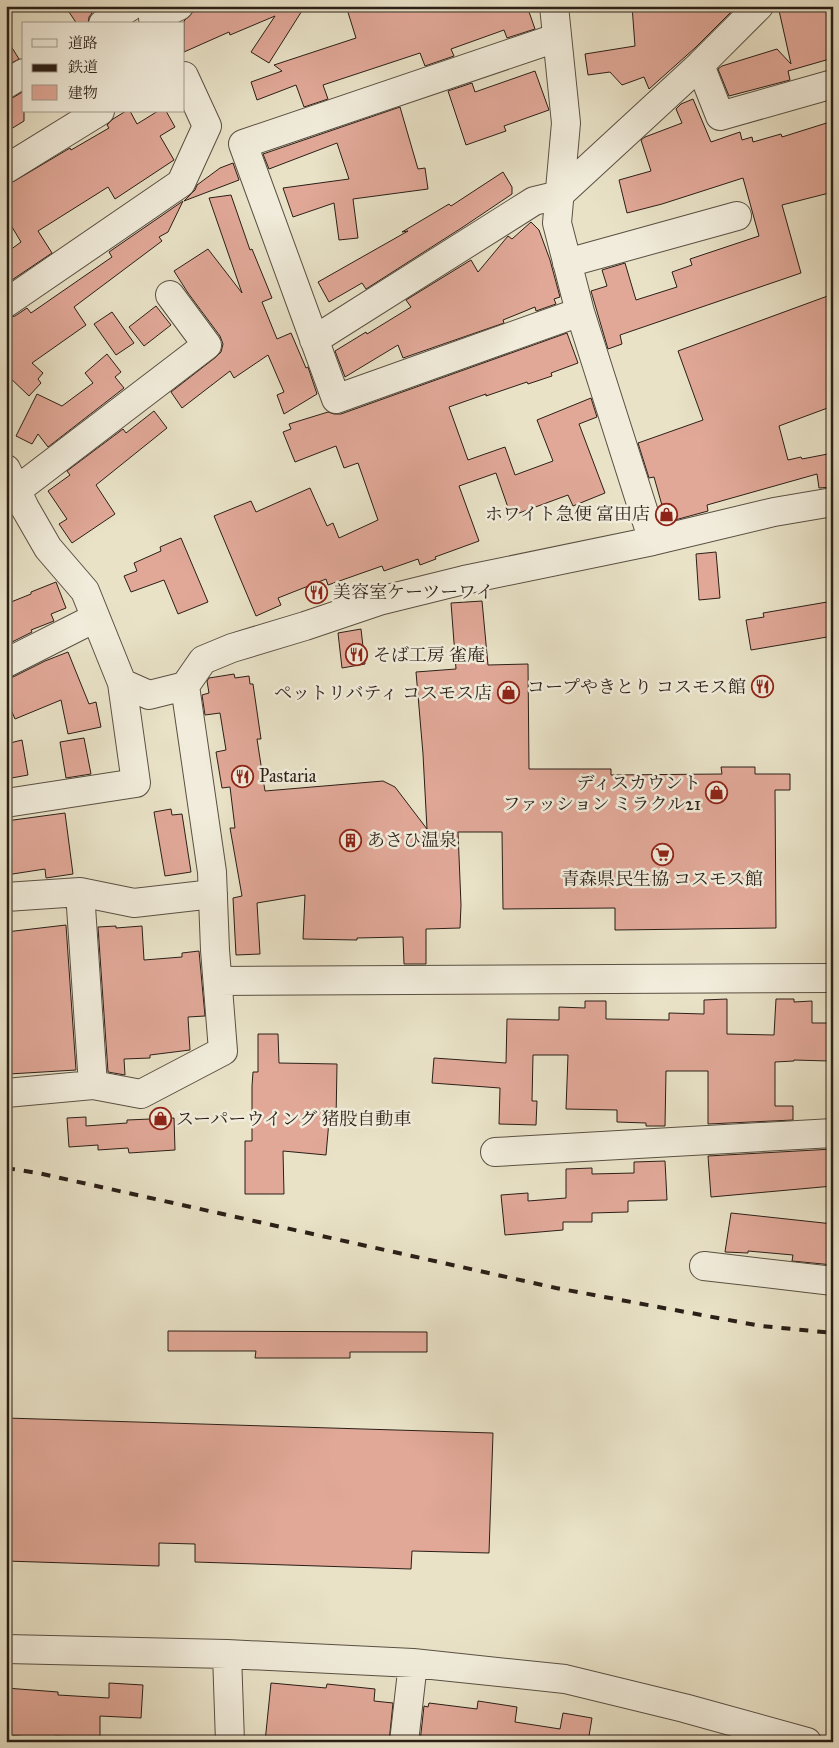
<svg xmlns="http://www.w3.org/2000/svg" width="839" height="1748" font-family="'IM FELL Great Primer','Noto Serif JP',serif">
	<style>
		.building { fill: #e1a898; stroke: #2b1f17 }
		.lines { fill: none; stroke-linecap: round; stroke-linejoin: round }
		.minor-casing { stroke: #5a5043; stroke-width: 30 }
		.minor { stroke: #f1ecdb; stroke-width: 28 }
		.rail { stroke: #2b1f17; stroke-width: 4; stroke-dasharray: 9 9; stroke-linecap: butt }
		.labels { text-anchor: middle; stroke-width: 5; stroke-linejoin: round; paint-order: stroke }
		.poi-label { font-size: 18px; fill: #2b1f17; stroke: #f1ecdb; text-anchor: start }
	</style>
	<rect width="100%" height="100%" fill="#e9e2c7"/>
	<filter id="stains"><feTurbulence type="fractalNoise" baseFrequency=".004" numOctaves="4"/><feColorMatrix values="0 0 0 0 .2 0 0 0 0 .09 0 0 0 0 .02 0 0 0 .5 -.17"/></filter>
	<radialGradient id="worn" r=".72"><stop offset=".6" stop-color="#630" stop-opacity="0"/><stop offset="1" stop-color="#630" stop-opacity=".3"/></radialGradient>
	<!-- building -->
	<path class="building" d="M65,6H88L92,13L89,17L88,24H77Z
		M207,6H305L269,63L251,52L275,16L230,35L229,32L184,52V21L193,12Z
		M346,6H527L535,29L507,38L504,30L451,49L454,56L425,66L420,53L323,85L328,99L304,107L296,85L257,100L251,82L282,71L274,65L356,38Z
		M632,6H737L696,47L649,89L644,77L622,85L610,72L588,75L585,54L635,46Z
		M778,6H833V58L788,71L790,80L729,96L718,69L722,66L777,49L791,64Z
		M6,38L19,59L6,66Z
		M535,71L549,110L504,126L506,131L466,145L448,91L472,83L475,92Z
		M24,91V121L6,132V100L14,97Z
		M693,99L711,142L740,132L742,140L752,137L753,142L781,134L782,137L833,121V192L782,205L801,273L620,335L622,344L608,349L591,291L607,286L602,270L625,263L636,300L677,287L672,272L692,265L690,259L759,236L743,178L662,204L627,213L619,180L651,171L641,140L645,137L682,123L676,109L681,104Z
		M400,107L418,169L425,168L428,189L353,199L358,238L339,240L334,203L293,217L283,188L349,179L337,143L269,169L263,154Z
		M126,111H130L137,124L158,111H166L175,127L160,136L174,160L115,199L108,187L38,231L52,253L6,284V253L21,242L6,217V186L70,148L71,150L109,128L107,125L113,119Z
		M233,163L239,180L184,201L195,190L197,185L220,168Z
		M503,172L512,187V194L463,227L366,289L362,283L329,302L318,282L408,231L402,232L449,204L451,206Z
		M231,195L250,250L252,249L272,298L262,302L277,339L291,333L306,368L308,367L317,394L284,414L277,395L284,392L268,355L234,378L230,371L182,408L171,392L216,357L221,352L223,344L220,336L188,293L174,271L208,249L242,293L209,198Z
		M183,201L168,232L159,237L162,241L74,307L86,325L32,363L43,373L38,379L41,383L29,396L6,374V318L15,316L27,308L31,313L112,257L109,252Z
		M531,222L539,230L550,260L560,297L554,299L556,304L536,311L535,307L503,320L504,323L403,358L398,345L345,377L335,351L366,332L367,334L411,307L406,300L471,260L478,272L508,236L512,239Z
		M833,294V406L779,426L788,460L801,457L802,459L833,453V487L819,488L817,474L707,505L708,511L675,520L663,509L654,477L649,478L638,443L703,420L678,351Z
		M156,306L171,325L144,346L129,327Z
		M112,312L134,343L116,355L94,324Z
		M567,333L578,363L551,373L552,376L528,384L527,382L486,396V394L449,407L468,460L505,447L515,475L553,461L537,420L591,398L597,417L579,424L605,493L573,506L568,495L511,516L496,473L459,486L479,541L435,557L436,559L420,565L418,559L384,571L382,566L328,585L326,579L278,598L281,605L256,616L214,516L251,501L256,512L310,488L327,526L333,523L339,538L378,520L358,463L344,468L336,446L295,462L283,432L291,429L289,424L328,412L334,414H341Z
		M107,354L121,372L115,377L124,388L48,447L38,434L32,444L16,436L37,394L62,406L93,383L85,373Z
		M154,411L167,428L96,485L115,514L72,543L59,524L67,519L48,491L70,475L67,471L123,429L126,433Z
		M181,538L208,602L178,614L164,580L131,592L124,576L137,571L134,563L161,551L160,547Z
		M716,552L720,598L699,600L696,554Z
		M56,582L66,608L51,614L54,621L31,630L32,632L6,645V604L31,594V592Z
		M482,601L488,665L528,664L529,769H611V775L722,774L721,767H755V774H790V790H775L776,928L615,930V908L503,909L502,832H458L461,905L460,928L426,929V964H404L403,937L357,938V940L303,939L305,895L257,903L260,954L236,955L233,898L242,896L230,828H235L230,787L222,788L216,752L226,750L220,713L205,715L202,695L209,693L207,681L209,678L234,674L235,678L249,676L250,684H253L261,739H257L265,791L383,781L395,787L427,829L423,754L416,672L456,669L451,603Z
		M833,601V636L751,650L746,620L764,617L763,613Z
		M361,629L365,664L342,668L338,633Z
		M68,652L89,704L96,702L101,727L68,734L61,700L15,719L6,698V678L13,677L45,661Z
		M84,738L91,774L66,778L60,742Z
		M22,740L28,775L6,779V744Z
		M171,809L172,815L182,814L191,872L165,876L154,812Z
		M65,813L73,874L46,878L45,869L6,875V821Z
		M66,925L76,1070L9,1074L6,1037V932Z
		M116,926V928L142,926L144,960L182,957V953L199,951L205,1016L188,1017L190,1050L150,1055V1058L124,1059L125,1075L108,1072L98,927Z
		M727,999V1034L774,1035L776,999H794V1002L812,1001V1023H831L829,1061L794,1060V1061L775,1062V1106H793V1120L708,1124V1071H666L665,1126H646V1123L617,1122V1110L566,1109L568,1055H533L532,1101H537L536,1125L499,1124L500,1088L432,1083L434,1058L506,1063L507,1019L559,1020V1007L585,1008V1001H606V1019L669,1020V1013L704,1014V1000Z
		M258,1034H278L279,1063L337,1064L336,1121H329L326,1155L283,1151L284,1194H245V1141H252V1086L253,1072H258Z
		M86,1117V1126L127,1123V1120L174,1118L175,1150L129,1153L128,1148L98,1150V1145L69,1147L67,1118Z
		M833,1149V1186L711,1197L708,1156Z
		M665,1161L667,1200L628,1201V1212L592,1213V1222H563V1230L505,1235L501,1195L528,1193V1201L566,1198V1169L592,1168V1174L634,1173V1162Z
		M731,1213L833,1224V1265L792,1261L793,1255L748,1251V1253L725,1252Z
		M168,1331L427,1332V1352H350V1358H255L256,1351H168Z
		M6,1418L493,1433L489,1553L412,1551L411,1569L195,1562V1544L159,1543V1566L6,1561Z
		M109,1683L143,1685L141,1718L100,1716V1738L55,1736L54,1739L6,1735V1688L58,1692V1695L109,1698Z
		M271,1683L326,1688L327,1684L375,1689L374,1701L393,1703L389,1742H265Z
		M478,1701L517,1707L515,1722L560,1729L563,1713L592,1718L588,1742H420L424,1706L428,1707L429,1703L477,1709Z"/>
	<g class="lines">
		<defs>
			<path id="minor" d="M554,6L566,123L557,223L580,312L653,541
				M153,18L179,6
				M103,24L131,6
				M556,38L243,144L336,399L580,312
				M700,65L720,116L833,84
				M6,84L24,73
				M6,169L100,111
				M567,263L737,216
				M6,303L181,183L207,126L184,76
				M314,340L534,201L559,195L700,65L759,6
				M6,469L25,508L48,548L85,591L122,683L149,695L185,686L203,660L232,648L305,626L379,601L464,580L653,541L774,512L833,502
				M17,490L207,345L170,295
				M6,663L95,618
				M6,803L136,783L122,683
				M80,892L134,903L213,894
				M6,897L80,892L93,1085
				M218,981L833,978
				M6,1093L93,1085L141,1094L223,1051L215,950L212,872L185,686
				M495,1152L833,1133
				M704,1266L833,1281
				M6,1649L227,1654L413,1663L565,1679L684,1708L807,1742
				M227,1654L230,1742
				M404,1742L413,1663"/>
		</defs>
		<!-- minor casing -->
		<use href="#minor" class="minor-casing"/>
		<!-- minor -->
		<use href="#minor" class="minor"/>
		<!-- rail -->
		<path class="rail" d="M6,1168L38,1173L556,1288L761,1326L833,1333"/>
	</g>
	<!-- icons -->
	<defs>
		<symbol id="shop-ring" viewBox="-11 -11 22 22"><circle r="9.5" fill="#f1ecdb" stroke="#8f2418" stroke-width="1.5"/><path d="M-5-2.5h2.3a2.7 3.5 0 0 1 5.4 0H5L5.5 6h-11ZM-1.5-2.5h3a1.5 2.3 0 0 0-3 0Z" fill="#8f2418"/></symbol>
		<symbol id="restaurant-ring" viewBox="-11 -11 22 22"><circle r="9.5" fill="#f1ecdb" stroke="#8f2418" stroke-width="1.5"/><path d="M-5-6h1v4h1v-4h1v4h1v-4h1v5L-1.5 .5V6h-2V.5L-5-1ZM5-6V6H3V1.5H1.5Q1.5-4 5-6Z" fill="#8f2418"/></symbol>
		<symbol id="building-ring" viewBox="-11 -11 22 22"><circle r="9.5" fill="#f1ecdb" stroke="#8f2418" stroke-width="1.5"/><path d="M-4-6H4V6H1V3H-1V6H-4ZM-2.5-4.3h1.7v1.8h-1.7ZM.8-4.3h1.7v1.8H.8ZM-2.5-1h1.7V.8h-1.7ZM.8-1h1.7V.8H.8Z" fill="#8f2418"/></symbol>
		<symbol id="supermarket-ring" viewBox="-11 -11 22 22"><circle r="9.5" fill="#f1ecdb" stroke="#8f2418" stroke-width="1.5"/><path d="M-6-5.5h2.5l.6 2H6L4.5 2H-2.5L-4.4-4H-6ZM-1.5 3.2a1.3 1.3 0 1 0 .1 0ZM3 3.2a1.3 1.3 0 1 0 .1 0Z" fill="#8f2418"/></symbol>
	</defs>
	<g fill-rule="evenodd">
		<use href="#shop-ring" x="654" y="502" width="25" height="25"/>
		<use href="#restaurant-ring" x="304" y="580" width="25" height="25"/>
		<use href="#restaurant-ring" x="344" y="642" width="25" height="25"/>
		<use href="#restaurant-ring" x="750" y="674" width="25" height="25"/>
		<use href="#shop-ring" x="496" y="680" width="25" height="25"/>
		<use href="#restaurant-ring" x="230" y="764" width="25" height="25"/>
		<use href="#shop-ring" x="704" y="780" width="25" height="25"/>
		<use href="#building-ring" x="338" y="828" width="25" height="25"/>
		<use href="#supermarket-ring" x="650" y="842" width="25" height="25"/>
		<use href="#shop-ring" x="148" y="1106" width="25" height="25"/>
	</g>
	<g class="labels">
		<!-- poi labels -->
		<g class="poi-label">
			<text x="650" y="520" text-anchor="end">ホワイト急便 富田店</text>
			<text x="333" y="598">美容室ケーツーワイ</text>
			<text x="373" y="661">そば工房 雀庵</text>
			<text x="746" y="693" text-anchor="end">コープやきとり コスモス館</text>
			<text x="492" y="699" text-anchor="end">ペットリバティ コスモス店</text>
			<text x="259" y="782">Pastaria</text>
			<text x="701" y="789" text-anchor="end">ディスカウント<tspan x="701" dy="21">ファッション ミラクル21</tspan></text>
			<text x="367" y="846">あさひ温泉</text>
			<text x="662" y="885" text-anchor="middle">青森県民生協 コスモス館</text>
			<text x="176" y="1125">スーパーウイング 猪股自動車</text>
		</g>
	</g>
	<!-- margin -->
	<rect width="839" height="1748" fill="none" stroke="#e9e2c7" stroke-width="25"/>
	<rect x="8" y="8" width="824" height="1733" fill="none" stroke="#2b1f17" stroke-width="2.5"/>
	<rect x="12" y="12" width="814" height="1723" fill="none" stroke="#2b1f17"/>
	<!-- legend -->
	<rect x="22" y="22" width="162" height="90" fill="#f1ecdb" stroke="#a29a8d"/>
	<rect x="32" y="39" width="25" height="8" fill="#f1ecdb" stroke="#a29a8d"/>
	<text x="68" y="48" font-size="15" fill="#2b1f17">道路</text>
	<rect x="32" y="64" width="25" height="8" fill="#2b1f17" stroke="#a29a8d"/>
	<text x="68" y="72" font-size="15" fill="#2b1f17">鉄道</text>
	<rect x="32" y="85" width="25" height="15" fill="#e1a898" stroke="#a29a8d"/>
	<text x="68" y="98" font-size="15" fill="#2b1f17">建物</text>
	<rect width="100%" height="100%" filter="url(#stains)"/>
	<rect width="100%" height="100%" fill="url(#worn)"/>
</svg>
